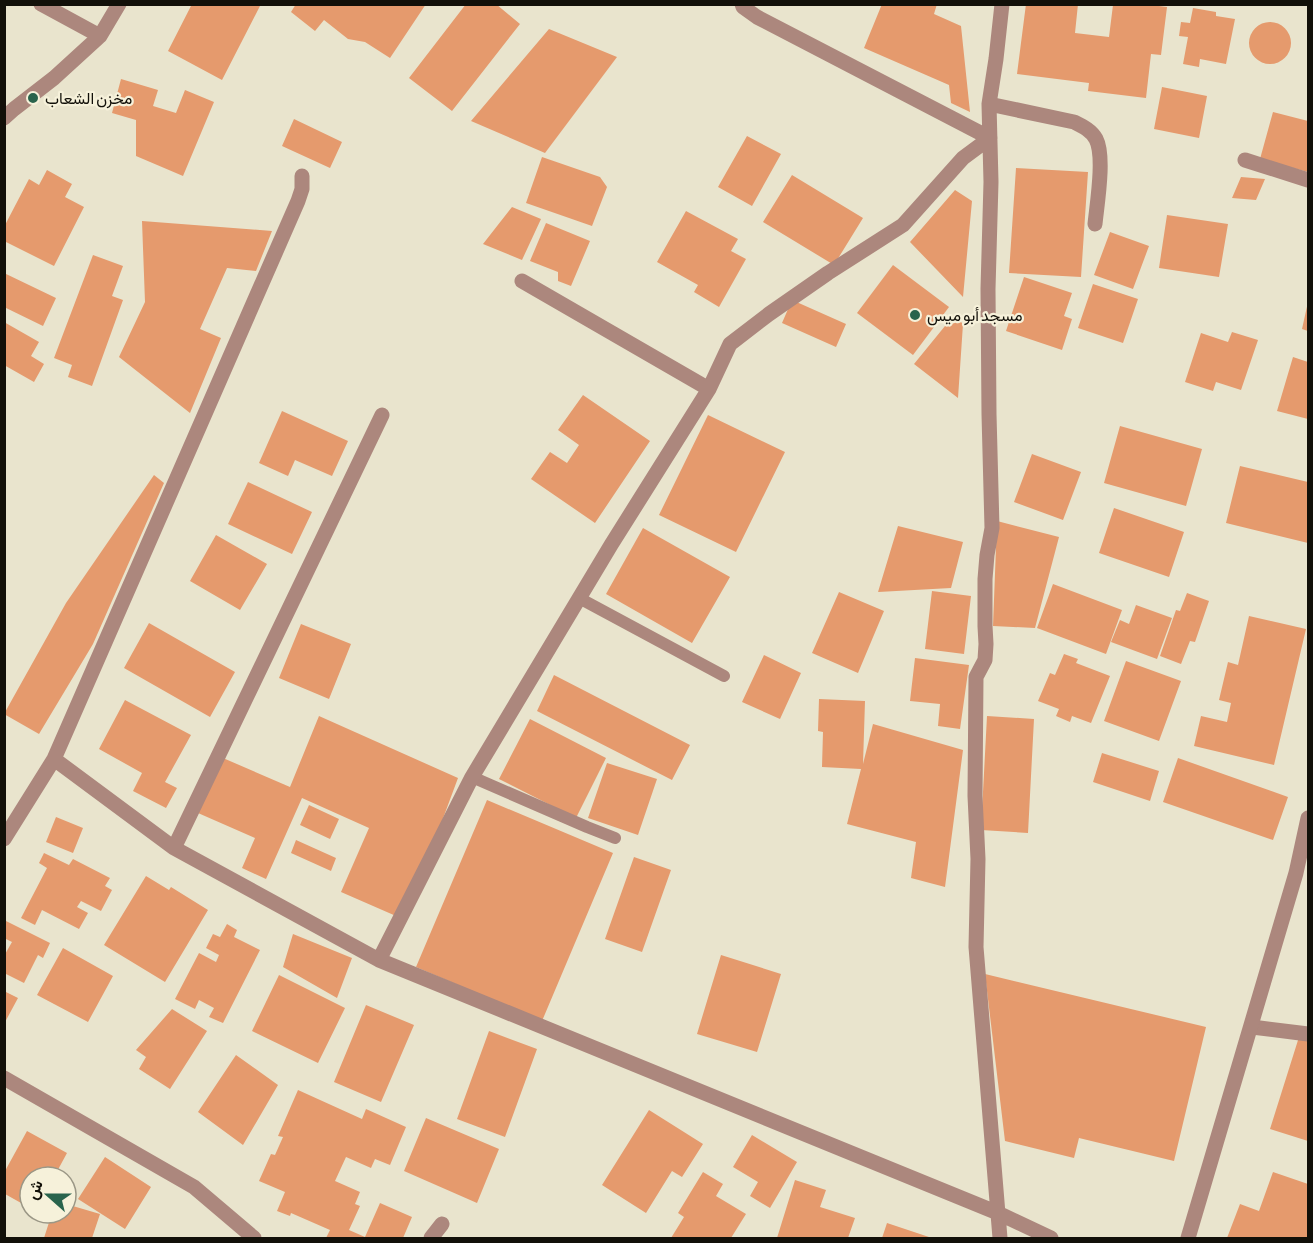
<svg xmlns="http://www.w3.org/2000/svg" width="1313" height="1243" font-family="'Asap Condensed',Vazirmatn,sans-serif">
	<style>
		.building { fill: #e59a6d }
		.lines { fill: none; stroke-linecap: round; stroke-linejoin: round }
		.service { stroke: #ac877d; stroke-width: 12 }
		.minor { stroke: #ac877d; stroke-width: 15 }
		.tertiary { stroke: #ac877d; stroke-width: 15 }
		.poi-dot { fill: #29634c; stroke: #f6f1da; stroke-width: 2 }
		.labels { text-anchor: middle; stroke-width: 4.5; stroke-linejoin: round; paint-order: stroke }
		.poi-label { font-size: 16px; fill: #121009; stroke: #f6f1da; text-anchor: start }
	</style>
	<rect width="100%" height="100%" fill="#e9e4cd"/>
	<!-- building -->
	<path class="building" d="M192,4H261L222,80L168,51Z
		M296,4H426L390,58L365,42L348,39L324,20L315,31L291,12Z
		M466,4H496L520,24L452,111L409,78Z
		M882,4H937L934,14L961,26L970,112L951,103L949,85L864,48Z
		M1026,4H1078L1075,33L1109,37L1113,5H1151L1167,7L1161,55L1151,54L1146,98L1088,91L1089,83L1017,74Z
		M1193,8L1216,12V16L1235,19L1226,64L1200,59L1199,67L1183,64L1188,37L1179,36L1181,22L1190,23Z
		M1249 43a21 21 0 1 1 42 0a21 21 0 1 1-42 0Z
		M549,29L617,57L545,153L471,121Z
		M121,79L158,90L153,106L176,113L185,90L214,102L183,176L136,156V120L112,113Z
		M1162,87L1207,96L1199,138L1154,129Z
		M1273,112L1308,121V172L1260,159Z
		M294,119L342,142L330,168L282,146Z
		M747,136L781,154L752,206L718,187Z
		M542,157L600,177L607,187L592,226L526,203Z
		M1016,168L1088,172L1081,277L1009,273Z
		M47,170L72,184L65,197L84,207L54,266L4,241V227L29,179L39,185Z
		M792,175L863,218L834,265L763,222Z
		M1241,177L1265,179L1256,200L1232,198Z
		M955,190L972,201L963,297L910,242Z
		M512,207L541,219L522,260L483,244Z
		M686,211L738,239L731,251L746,259L719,307L694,292L698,285L657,262Z
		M1167,215L1228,224L1219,277L1159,268Z
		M142,221L272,231L256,271L227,268L200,329L221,338L190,413L119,357L145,302Z
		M546,223L590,241L571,286L558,281V272L530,261Z
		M1110,232L1149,246L1133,289L1094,275Z
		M93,255L123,266L112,296L123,300L92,386L68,377L72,365L54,358Z
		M893,265L949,307L913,355L857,313Z
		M4,273L56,298L43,326L4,307Z
		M1024,277L1072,293L1064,316L1072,319L1062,350L1006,331Z
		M1093,284L1138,299L1123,343L1078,328Z
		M792,300L846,324L836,347L782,323Z
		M1308,302V331L1302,329Z
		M954,315L963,324L958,398L914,364Z
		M4,322L39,342L31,356L44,364L34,382L4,365Z
		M1232,332L1258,340L1241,390L1216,382L1213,391L1185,382L1201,333L1228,342Z
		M1293,357L1308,362V419L1277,411Z
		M583,395L650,441L595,523L531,479L550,452L567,463L579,445L558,430Z
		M282,411L348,441L332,476L295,460L288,476L259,463Z
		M708,415L785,452L736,552L659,515Z
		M1120,426L1202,449L1186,506L1104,483Z
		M1032,454L1081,472L1063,520L1014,502Z
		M1240,466L1308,482V543L1226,523Z
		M154,475L164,483L93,644L39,734L4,714L66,603Z
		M248,482L312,512L292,554L228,524Z
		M1114,508L1184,532L1169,577L1099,553Z
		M997,521L1059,537L1035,628L993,626Z
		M898,526L963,542L951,588L878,592Z
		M643,528L730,577L692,643L606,594Z
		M216,535L267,564L240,610L190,581Z
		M1053,584L1122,610L1106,654L1037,628Z
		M932,591L971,596L964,654L925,649Z
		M839,592L884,611L858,673L812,653Z
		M1187,593L1209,601L1195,642L1190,641L1181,664L1160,656L1176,610L1180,611Z
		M1136,605L1172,618L1157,659L1111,642L1120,620L1129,624Z
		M1249,616L1306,629L1274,765L1194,746L1201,716L1227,722L1231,703L1219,700L1228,662L1238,665Z
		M149,623L235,672L210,717L124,668Z
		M301,624L351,644L329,699L279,678Z
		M1064,654L1078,659L1076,663L1110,676L1091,723L1072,716L1070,722L1056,716L1059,709L1038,701L1050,673L1055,675Z
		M764,655L801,673L780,719L742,702Z
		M915,658L969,665L960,729L938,726L940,704L910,701Z
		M1126,661L1181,681L1159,741L1104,721Z
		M554,675L690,745L672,780L537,711Z
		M819,699L865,701L863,764L873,724L963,750L945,887L911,878L916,842L847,824L861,769L822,767L823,732L818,731Z
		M125,700L191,735L165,782L177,788L166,808L133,791L142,773L99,749Z
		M319,716L458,778L432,848L396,916L341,892L369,828L302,798L266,879L242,868L255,838L198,813L223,758L290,787Z
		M987,716L1034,719L1028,833L981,830Z
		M530,719L606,758L576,818L499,779Z
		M1102,753L1159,771L1150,801L1093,782Z
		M1178,758L1288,797L1273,840L1163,802Z
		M607,763L657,779L638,835L588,818Z
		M487,800L613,853L542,1021L416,967Z
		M309,805L339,819L330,839L300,825Z
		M56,817L83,828L73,853L46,842Z
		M296,840L336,858L331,871L291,853Z
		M44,853L69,865L73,859L110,878L105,886L112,890L101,911L81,901L77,907L88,913L79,929L42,910L35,925L21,918L47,868L39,863Z
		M634,857L671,870L642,952L605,939Z
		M146,876L169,890L171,887L208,910L165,982L104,945Z
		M4,920L50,943L43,958L38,955L24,983L4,973V956L12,942L4,938Z
		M227,924L237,930L234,937L260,950L223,1023L209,1017L214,1008L199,1000L195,1009L175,999L199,953L216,962L219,955L206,948L213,934L220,937Z
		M293,934L352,958L337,998L283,967Z
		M63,948L113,976L88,1022L37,995Z
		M721,955L781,974L757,1052L697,1034Z
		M985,974L1206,1027L1174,1161L1079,1138L1074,1158L1005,1141Z
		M279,975L345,1008L318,1063L252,1031Z
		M4,991L18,998L4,1024Z
		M366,1005L414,1025L381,1102L334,1082Z
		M172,1009L207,1031L170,1089L139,1069L146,1057L136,1050Z
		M489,1031L537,1049L505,1137L457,1119Z
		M1299,1037L1308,1040V1141L1270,1129Z
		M236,1055L278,1085L243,1145L198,1112Z
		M298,1090L362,1119L366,1109L406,1127L390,1165L375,1159L371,1168L346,1157L335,1181L360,1192L355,1204L360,1206L349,1230L365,1237L380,1203L412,1217L403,1238H326L330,1230L291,1213L290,1216L277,1211L285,1192L259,1181L271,1154L275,1155L283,1137L278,1136Z
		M649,1110L703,1144L682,1177L672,1171L646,1213L602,1185Z
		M426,1118L499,1149L477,1203L404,1171Z
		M27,1131L67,1153L54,1177H30V1208L5,1194V1171Z
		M752,1135L797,1162L770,1208L750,1196L758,1182L733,1167Z
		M105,1157L151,1187L125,1229L78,1199Z
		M703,1172L723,1184L716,1196L746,1214L731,1238H671L684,1217L678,1213Z
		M1273,1172L1308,1184V1238H1227L1240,1204L1259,1211Z
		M795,1180L826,1190L820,1207L855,1218L848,1238H777Z
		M66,1204L100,1214L92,1238H44L52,1213H66Z
		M887,1223L932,1238H882Z"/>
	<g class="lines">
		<!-- service -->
		<path class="service" d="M579,598L724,676
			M472,777L587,827L615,838"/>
		<!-- minor -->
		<path class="minor" d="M41,4L100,36
			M742,4L743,7L757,17L990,138
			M989,104L1074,122C1082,126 1091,130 1096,139C1105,156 1097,204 1095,224
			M4,118L14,109L54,78L100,36L119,4
			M1245,160L1308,180
			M522,281L709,389
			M54,759L174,848L379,960L998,1213L1051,1238
			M4,839L54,759L298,201L302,189V176
			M174,848L382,415
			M379,960L472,777L611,545L709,389L730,344L769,314L828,273L903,225L963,158L990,138
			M1252,1027L1308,1034
			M4,1078L194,1187L254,1238
			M431,1238L442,1224
			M1000,1238L976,947L978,859L975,796L976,677L985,660L986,644L985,626V579L987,555L992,528L989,414L988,289L991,182L989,104L996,59L1002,4"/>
		<!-- tertiary -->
		<path class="tertiary" d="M1188,1238L1296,873L1308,818"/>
	</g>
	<!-- markers -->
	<g class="poi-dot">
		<circle cx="33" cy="98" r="6"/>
		<circle cx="915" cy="315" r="6"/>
	</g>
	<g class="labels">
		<!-- poi labels -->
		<g class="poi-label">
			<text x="45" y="104">مخزن الشعاب</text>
			<text x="927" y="321">مسجد أبو ميس</text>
		</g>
	</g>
	<!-- border -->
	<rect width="1313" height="1243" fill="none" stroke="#121009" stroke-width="12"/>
	<!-- north arrow -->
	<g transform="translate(48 1195) rotate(291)"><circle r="28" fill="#f6f1da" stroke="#9b9786" stroke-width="1.5"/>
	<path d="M0-4.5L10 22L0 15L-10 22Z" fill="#29634c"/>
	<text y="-9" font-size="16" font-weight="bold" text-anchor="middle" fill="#121009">ش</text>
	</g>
</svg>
